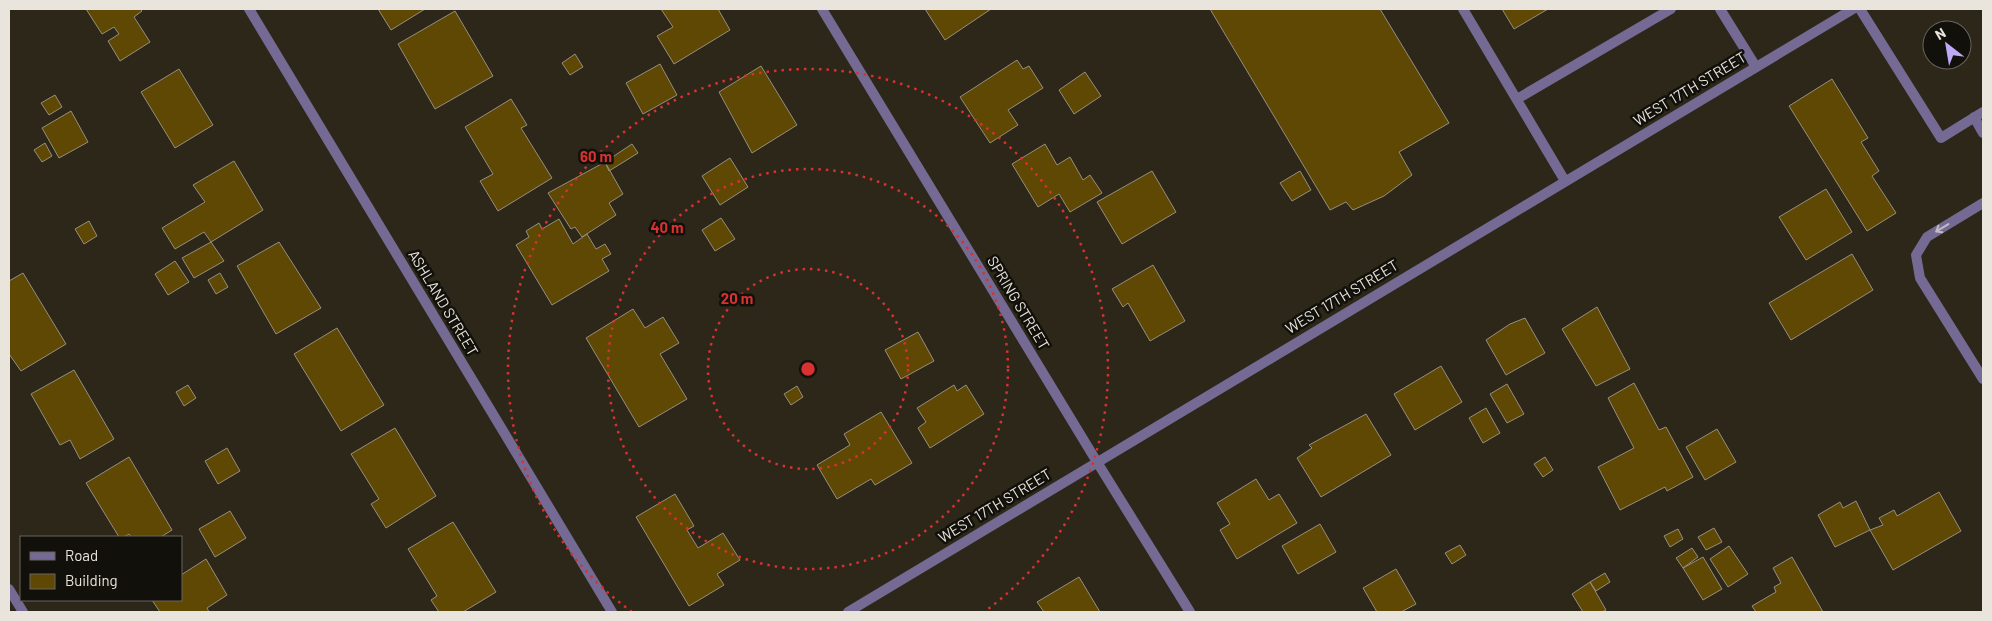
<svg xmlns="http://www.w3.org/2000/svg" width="1992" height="621" font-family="Barlow,sans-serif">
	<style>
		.building { fill: #5e4804; stroke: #968f7f }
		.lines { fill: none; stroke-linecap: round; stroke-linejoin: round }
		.service { stroke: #756a93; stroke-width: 10 }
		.minor { stroke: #756a93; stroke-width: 10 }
		.oneway { stroke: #c0bac3 }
		.ring { fill: none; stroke: #d73131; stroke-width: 2.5; stroke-dasharray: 2.5 5 }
		.labels { text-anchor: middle; stroke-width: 5; stroke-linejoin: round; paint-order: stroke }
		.street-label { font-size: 15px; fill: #e9e5dd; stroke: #12100a }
		.centre { fill: #d73131; stroke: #12100a; stroke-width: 2.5 }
		.ring-label { font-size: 15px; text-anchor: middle; font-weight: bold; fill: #d73131; stroke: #12100a; stroke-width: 5; stroke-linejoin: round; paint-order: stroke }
	</style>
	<rect width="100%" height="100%" fill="#2c2719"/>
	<!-- building -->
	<path class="building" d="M86,9H140L142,11L134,17L150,42L120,61L108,41L119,34L114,27L102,34Z
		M378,9H425L391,30Z
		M661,9H718L730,30L674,64L657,36L673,27Z
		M925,9H991L945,40Z
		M1210,9H1380L1449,123L1399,152L1412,175L1384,196L1353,210L1346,202L1330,210Z
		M1502,9H1548L1514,29Z
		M455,11L493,76L435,109L398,44Z
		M575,54L583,67L570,75L562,63Z
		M1017,60L1023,69L1029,66L1043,88L1008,110L1018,125L990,143L960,97Z
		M660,64L677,95L643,114L626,83Z
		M761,66L797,125L752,153L719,92Z
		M179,69L213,125L175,148L141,92Z
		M1085,72L1101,96L1074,114L1059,90Z
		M1832,79L1868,138L1861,142L1879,171L1872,176L1896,213L1867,231L1789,106Z
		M55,95L62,107L49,115L41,103Z
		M511,99L527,125L521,128L552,178L498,211L480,181L493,174L465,127Z
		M71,111L88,142L59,158L42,128Z
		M45,143L52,156L42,162L34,150Z
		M632,144L638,153L609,171L605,162Z
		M1045,144L1057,165L1070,157L1083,180L1090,175L1102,193L1070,212L1059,194L1038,207L1012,164Z
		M730,158L748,187L720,205L702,176Z
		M234,161L263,210L211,242L204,232L175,249L162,228L205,202L193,185Z
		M605,162L623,194L609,203L616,215L582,237L575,227L571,229L548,193Z
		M1152,171L1176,212L1122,244L1097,202Z
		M1300,171L1311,190L1292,201L1280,183Z
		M1826,189L1852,232L1806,260L1779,217Z
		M721,218L735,239L715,251L702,230Z
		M559,219L573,244L587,234L596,249L605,244L611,254L602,259L609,271L552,305L516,245L529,237L526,231L539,223L542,229Z
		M89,221L97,236L84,244L75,229Z
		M211,242L224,261L194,278L182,258Z
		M279,242L321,308L276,334L237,266Z
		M1852,254L1873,290L1791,340L1769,303Z
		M175,261L189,282L168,295L155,274Z
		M1153,265L1185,321L1150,341L1128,303L1123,307L1112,289Z
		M23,273L66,344L21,371L9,354V281Z
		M220,273L228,287L216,294L208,280Z
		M1597,307L1630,369L1596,386L1562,329Z
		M633,309L645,328L663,317L679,343L660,354L687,399L639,427L586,338Z
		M1525,318L1545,353L1506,375L1486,340L1510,324Z
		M337,328L384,405L341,431L294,354Z
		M918,332L934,361L901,379L885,350Z
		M1441,366L1462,402L1415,430L1394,394Z
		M74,370L114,439L80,459L70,440L60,445L31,394Z
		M1634,383L1659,430L1666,427L1693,477L1667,491L1665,487L1620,510L1598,467L1634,448L1608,398Z
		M1507,384L1524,414L1507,423L1490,394Z
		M188,385L196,398L184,406L176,392Z
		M954,385L957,391L966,385L984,414L930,448L918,428L926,422L917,408Z
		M797,386L803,397L791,405L784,394Z
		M1486,408L1500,433L1483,443L1469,418Z
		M881,412L912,463L875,485L871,479L837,499L817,465L850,445L844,434Z
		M1366,414L1391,455L1321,497L1297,458L1312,448L1309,445Z
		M395,428L436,496L386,528L371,504L379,499L351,454Z
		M1717,429L1736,462L1705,480L1686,447Z
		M227,448L240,471L218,484L205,461Z
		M129,457L172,530L161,537H131L129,534L124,537H119L86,483Z
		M1545,457L1553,470L1543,477L1534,464Z
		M1256,479L1269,500L1279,494L1297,523L1237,559L1220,530L1230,524L1217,503Z
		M1939,492L1961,531L1893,570L1870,530L1883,525L1879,518L1894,510L1897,516Z
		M675,494L694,526L687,530L698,548L723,533L740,560L717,574L724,585L689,606L636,517Z
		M1856,501L1870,530L1835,547L1818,515L1840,502L1843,508Z
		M230,511L246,538L215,557L199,529Z
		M453,522L496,592L463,612H439L431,600L437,596L408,549Z
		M1320,524L1336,552L1298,574L1282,546Z
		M1714,528L1722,542L1706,550L1698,537Z
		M1678,529L1683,539L1670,547L1664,536Z
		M1460,545L1466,555L1452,564L1445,553Z
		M1729,546L1748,574L1728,587L1710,559Z
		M1692,548L1698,557L1683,568L1676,558Z
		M1703,557L1722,589L1703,600L1683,568Z
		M1792,557L1823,612H1756L1752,606L1776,592L1774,587L1781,583L1773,568Z
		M206,559L227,595L207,608L209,612H160L152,600H181V575Z
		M1396,569L1416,604L1401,612H1377L1363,588Z
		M1605,573L1610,582L1596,591L1590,582Z
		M1079,577L1100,612H1044L1037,602Z
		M1590,582L1606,610L1602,612H1583L1572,594Z"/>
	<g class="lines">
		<!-- service -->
		<path class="service" d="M1463,9L1565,181
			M1720,9L1756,67
			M1860,9L1941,138L1983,112
			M1517,99L1671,9
			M1974,117L1983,133
			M1983,203L1927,237L1916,255L1920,278L1983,379"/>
		<!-- minor -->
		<path class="minor" d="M249,9L612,612
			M822,9L1097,462L1190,612
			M9,589L23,612
			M848,612L1853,9"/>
	</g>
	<!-- one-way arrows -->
	<defs><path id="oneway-shaft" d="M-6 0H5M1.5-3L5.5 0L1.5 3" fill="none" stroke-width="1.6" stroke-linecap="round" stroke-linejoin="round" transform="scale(1.25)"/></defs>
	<use class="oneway" href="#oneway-shaft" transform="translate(1942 228) rotate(149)"/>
	<!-- distance rings -->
	<g class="ring">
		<circle cx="808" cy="369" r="100"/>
		<circle cx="808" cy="369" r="200"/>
		<path d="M632 612A300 300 0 1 1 984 612"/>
	</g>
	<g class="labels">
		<!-- street labels -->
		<g class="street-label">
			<text transform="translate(1690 89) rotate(-31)" y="5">WEST 17TH STREET</text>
			<text transform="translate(1342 297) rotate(-31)" y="5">WEST 17TH STREET</text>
			<text transform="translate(443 303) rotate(59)" y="5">ASHLAND STREET</text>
			<text transform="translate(1018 303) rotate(59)" y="5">SPRING STREET</text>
			<text transform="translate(995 506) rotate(-31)" y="5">WEST 17TH STREET</text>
		</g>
	</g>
	<circle cx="808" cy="369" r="8" class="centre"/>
	<g class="ring-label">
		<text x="596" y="162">60 m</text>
		<text x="667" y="233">40 m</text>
		<text x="737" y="304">20 m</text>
	</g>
	<!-- border -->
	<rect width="1992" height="621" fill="none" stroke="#e9e5dd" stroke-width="20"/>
	<!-- legend -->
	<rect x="20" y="536" width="162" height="65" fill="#12100a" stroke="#68655e"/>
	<rect x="30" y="552" width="25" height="8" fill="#756a93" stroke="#68655e"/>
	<text x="65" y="561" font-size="15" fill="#e9e5dd">Road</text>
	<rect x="30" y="574" width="25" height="15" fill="#5e4804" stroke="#68655e"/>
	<text x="65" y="586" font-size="15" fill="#e9e5dd">Building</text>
	<!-- north arrow -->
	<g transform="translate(1947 45) rotate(329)"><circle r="24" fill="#12100a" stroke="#68655e"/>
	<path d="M0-4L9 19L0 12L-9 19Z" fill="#bea9f4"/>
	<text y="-8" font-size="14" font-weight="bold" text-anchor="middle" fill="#e9e5dd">N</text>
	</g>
</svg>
